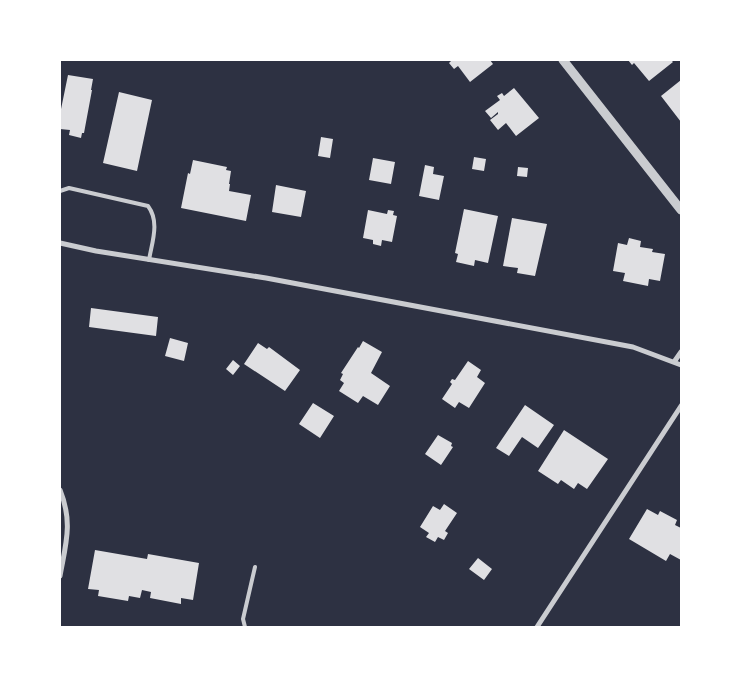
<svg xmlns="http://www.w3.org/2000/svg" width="741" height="687" font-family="Figtree,sans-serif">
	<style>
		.building { fill: #e0e0e3 }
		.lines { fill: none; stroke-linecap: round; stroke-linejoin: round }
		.service { stroke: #caccd0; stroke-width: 4 }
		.minor { stroke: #caccd0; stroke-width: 5 }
		.tertiary { stroke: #caccd0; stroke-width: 9 }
	</style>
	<rect width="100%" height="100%" fill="#2d3142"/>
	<!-- building -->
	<path class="building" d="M452,60H490L493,64L470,82L458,66L454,69L449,63Z
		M628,60H671L673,62L649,81L634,63L632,65Z
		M68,75L93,79L91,90H92L84,133H82L81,138L69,135L70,130L60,129V114Z
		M681,80V122L661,96Z
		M514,88L539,118L516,136L506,123L498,130L490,120L498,114V112L491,118L485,111L500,100L497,96L502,93L504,96Z
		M119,92L152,100L137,171L103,163Z
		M321,137L333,139L330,158L318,156Z
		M474,157L486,159L484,171L472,169Z
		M373,158L395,162L391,184L369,180Z
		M193,160L227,167L226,170L231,171L229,184H230L229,191L251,195L246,221L181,208L188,173L190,174Z
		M425,165L434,167L433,174L444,176L439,200L419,196Z
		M518,167L528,168L527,177L517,176Z
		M276,185L306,191L301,217L272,212Z
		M464,209L498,216L488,263L475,260L474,266L456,262L458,254L455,253Z
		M368,210L387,214L388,210L394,211L393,215L397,216L392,242L382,240L381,246L373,244V240L363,238Z
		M512,218L547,224L535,276L517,273L518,268L503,266Z
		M629,238L641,241L640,247L653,249L652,252L665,254L660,281L649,279L648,286L623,281L625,273L613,271L618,243L627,245Z
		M91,308L158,317L156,336L89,327Z
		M170,338L188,343L184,361L165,356Z
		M363,341L382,352L371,373L390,386L378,405L363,396L358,403L339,391L344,383L340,380L343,374L341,373L358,347L359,348Z
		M258,343L267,349L269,347L300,370L285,391L244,364Z
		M233,360L240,366L233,375L226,369Z
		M468,361L481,370L477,377L485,383L469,408L459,402L455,408L442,399L452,384L450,382L452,379L455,380Z
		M313,403L334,416L320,438L299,424Z
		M525,405L554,425L538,448L522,437L509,456L496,448Z
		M564,430L608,459L587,489L578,483L574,489L561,480L558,484L538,471Z
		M438,435L452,443L451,446L453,447L441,465L425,454Z
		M444,504L457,513L445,531L448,533L444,540L438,537L435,542L426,537L429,533L420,527L433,506L440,510Z
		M647,509L658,515L660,511L677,520L675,525L681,528V560L670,554L666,561L629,539Z
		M95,550L147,559L148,554L199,563L193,600L181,598V604L150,598L151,592L142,590L140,598L129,596L128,601L98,596L99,590L88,589Z
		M478,558L492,569L484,580L469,569Z"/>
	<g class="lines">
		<!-- service -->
		<path class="service" d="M60,191L69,188L148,206C160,222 152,242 149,260
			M245,627L243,619L255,567"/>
		<!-- minor -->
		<path class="minor" d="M60,243L96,251L266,278L633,347L681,365
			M674,362L681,352
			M60,490C73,522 66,543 60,576
			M537,627L681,406"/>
		<!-- tertiary -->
		<path class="tertiary" d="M563,60L681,210"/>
	</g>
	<!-- border -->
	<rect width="741" height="687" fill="none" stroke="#ffffff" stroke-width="122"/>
</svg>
